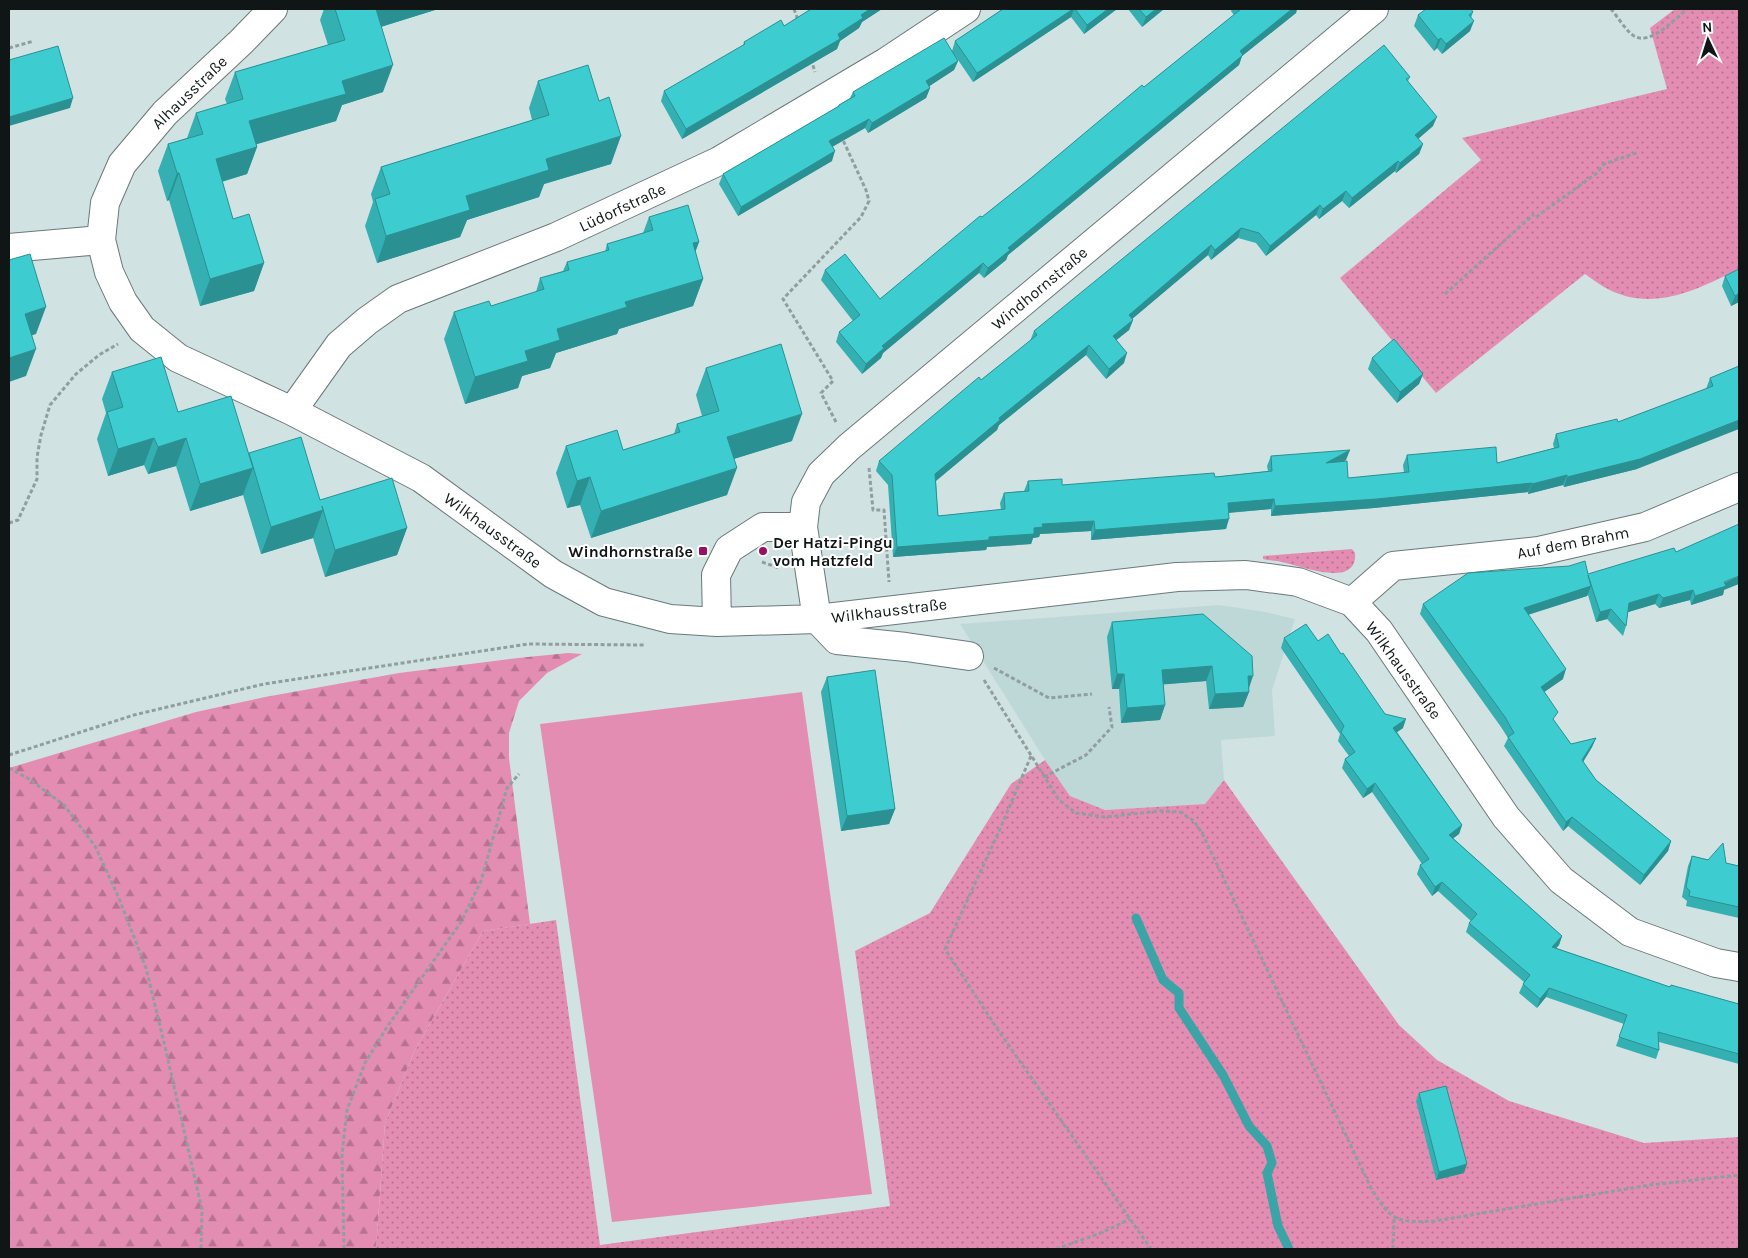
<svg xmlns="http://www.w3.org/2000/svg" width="1748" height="1258" font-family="Karla,sans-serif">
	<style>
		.built { fill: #bed8d8 }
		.grass { fill: url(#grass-dots) }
		.forest { fill: url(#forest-firs) }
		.pitch { fill: #e38db3 }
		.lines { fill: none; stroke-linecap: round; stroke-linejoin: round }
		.stream { stroke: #3aa4a6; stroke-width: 9 }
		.minor-casing { stroke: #6a7979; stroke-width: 30 }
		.path { stroke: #919e9e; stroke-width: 3; stroke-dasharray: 4 2.5; stroke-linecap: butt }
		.minor { stroke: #fff; stroke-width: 28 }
		.wall { fill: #34b0b3 }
		.shaded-wall { fill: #2b9092 }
		.building { fill: #3dcdd0; stroke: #2b9092 }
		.poi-dot { fill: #9a0f61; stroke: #fff; stroke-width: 2 }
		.labels { text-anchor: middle; stroke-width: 4; stroke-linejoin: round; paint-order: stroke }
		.street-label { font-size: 16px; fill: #101616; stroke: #fff }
		.poi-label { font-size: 16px; font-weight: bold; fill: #101616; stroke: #fff; text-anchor: start }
	</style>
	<defs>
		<pattern id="grass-dots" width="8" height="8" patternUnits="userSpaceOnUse" patternTransform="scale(1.25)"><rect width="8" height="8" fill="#e38db3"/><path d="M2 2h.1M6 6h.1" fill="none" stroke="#b77291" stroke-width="1.8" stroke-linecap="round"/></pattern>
		<pattern id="forest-firs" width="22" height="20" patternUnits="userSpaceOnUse" patternTransform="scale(1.25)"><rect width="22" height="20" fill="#e38db3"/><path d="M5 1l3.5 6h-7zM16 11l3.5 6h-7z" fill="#b77291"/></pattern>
	</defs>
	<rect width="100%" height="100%" fill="#d1e2e2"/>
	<!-- built -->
	<path class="built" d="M1219,605L1265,612L1295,619L1272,690L1275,736L1221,740L1224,780L1205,804L1105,810L1070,796L1045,760L960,624Z"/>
	<!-- grass -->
	<path class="grass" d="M1675,9H1739V269C1696,290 1651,314 1604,287C1597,283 1591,278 1585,274L1436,393L1340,278L1481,160L1462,138L1667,89L1650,28Z
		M1352,549L1355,553C1358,588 1303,567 1286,563C1279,561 1271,561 1263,559V556Z
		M1045,760L1070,796L1105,810L1205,804L1224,780L1399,1025L1437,1060L1509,1101L1644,1143L1739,1137V1249H376L385,1123L415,1050L483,931L556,920L600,1245L890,1206L855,951L930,913L1011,784Z"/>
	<!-- forest -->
	<path class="forest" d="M568,653L582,654L547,673L519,701L509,733V758L530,924L483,931L415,1050L385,1123L376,1249H9V768L196,712L265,697L399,673L518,658Z"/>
	<!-- pitch -->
	<path class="pitch" d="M802,692L872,1194L612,1222L540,724Z"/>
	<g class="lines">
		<!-- stream -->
		<path class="stream" d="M1136,918L1163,980L1179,993V1008L1223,1075L1249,1126L1267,1146L1272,1163L1267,1173L1278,1226L1289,1249"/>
		<defs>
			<path id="minor" d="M273,9L241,42L165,113L122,164L105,203L101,240L109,272L123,302L142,329L178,358L292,411L421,478L553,574L604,602L670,619L717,622L817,619L1177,577L1246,575L1298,582L1352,602L1379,631L1506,817L1561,880L1630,932L1716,963L1739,967
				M9,248L101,240
				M292,411L339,345L367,321L398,299L556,237L719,161L886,62L966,9
				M1352,602L1393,566L1539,551L1645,527L1739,487
				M817,619L803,527L806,502L821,474L849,447L1374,9
				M817,619L837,640L906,647L969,656
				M717,622L716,575L729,549L763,527H803"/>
		</defs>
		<!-- minor casing -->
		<use href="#minor" class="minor-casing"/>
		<!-- path -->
		<path class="path" d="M794,9L798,20
			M1611,9C1617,16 1627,32 1634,36C1650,46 1675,19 1687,9
			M9,48L34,41
			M811,59L815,72
			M1536,217L1597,173L1604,164L1639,152
			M1445,294L1534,214
			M836,422L821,393L833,381L783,299L861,217L869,201L866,190L842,138
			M869,468L873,510H884L889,582
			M9,523L18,520L37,479V457L41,435L50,405L76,374L99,355L118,344
			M762,562L779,568
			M994,668L1049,698L1092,694
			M984,680L1059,800L1076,813L1105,817L1160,811L1180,812L1194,821L1202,833L1371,1188C1391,1221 1396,1223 1435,1221L1650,1185L1739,1175
			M9,755L134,715L264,684L528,644L645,645
			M1031,756L1000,829L945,949L998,1030L1151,1249
			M9,768L29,779L64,805L95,846L118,896L146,968L166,1051L202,1210L201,1249
			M1044,777L1086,755L1112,727L1109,707
			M344,1249L342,1155L347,1110L365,1063L387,1027L461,922L481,881L507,788L519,774
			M1056,1249L1101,1233L1130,1219
			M1393,1249L1394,1218"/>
		<!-- minor -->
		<use href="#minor" class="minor"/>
	</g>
	<!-- wall -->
	<path class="wall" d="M324,9H435V10L381,27L383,92L342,105L336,121L256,144L257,147L247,174L222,182L233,219L264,263L254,291L200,306L169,200L167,201L158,171L168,144L187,138L196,113L227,104L225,99L235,72L328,45L320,20Z
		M811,9H882L862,22L859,28L840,41L837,49L682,139L661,101L664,91L743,46L744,42L784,26Z
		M1003,9H1117L1084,34L1071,17L973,82L954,54L958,61L954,70L929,86L930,88L926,98L868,133L865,128L832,147V161L738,216L719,184L723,174L838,107L839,105L850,98L853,92L952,51L955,41Z
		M1128,9H1164L1142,27Z
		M1232,9H1297L1296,13L1242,56L1239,65L1008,255L1006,260L984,278L979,273L883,353L881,358L862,374L836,342L839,332L853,321L821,280L825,270L880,299L1234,15L1231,11Z
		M1473,12L1471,18L1470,31L1442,54L1437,48L1434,51L1414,26L1418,15Z
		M1410,77L1408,81L1433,126L1418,139L1423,144L1419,154L1396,173L1395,171L1349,208L1342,201L1319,219L1316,215L1266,256L1256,243L1238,238L1211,260L1208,255L1132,319L1133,320L1129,330L1116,340L1124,363L1106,379L1086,355L999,425L997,430L936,481L938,516L1001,510L1000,503L1004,493L1024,491L1028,481L1062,485L1215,477L1268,471L1267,466L1271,456L1346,460L1344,461L1348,478L1404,473L1403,465L1407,455L1497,463L1554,448L1553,444L1556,434L1618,422L1706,389L1710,378L1739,366L1637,469L1564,487L1563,485L1528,494V492L1374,508L1271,516V509L1229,513L1226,529L1091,540V531L1040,534L1039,537L1033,538L1031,544L987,547L986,550L893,557L888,485L876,471L879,461L1030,341L1034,331Z
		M538,81L611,164L544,184L539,197L467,220L460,237L377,263L365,226L373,202L371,194L381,167L532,120L529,108Z
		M649,217L699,242L695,252L703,279L693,306L619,329L617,334L556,353L550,368L522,376L518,388L465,404L444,339L454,312L491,306L536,292L540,278L563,271L567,262L605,252L607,244L643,233Z
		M1725,276L1739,302L1731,306L1722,286Z
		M1372,358L1423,374L1419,384L1397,403L1368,369Z
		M706,368L792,441L734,459L727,495L591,538L580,505L567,508L556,473L566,446L623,450L674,434L677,424L702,416L696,395Z
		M112,372L248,453L320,500L407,528L397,555L325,577L313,538L261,554L243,495L190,511L176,466L148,474L144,465L108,476L97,439L106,413L102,399Z
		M1676,552L1724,590L1723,595L1691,605L1690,600L1659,608L1655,604L1628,612L1626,626L1623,636L1607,619L1596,622L1588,595L1587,596L1528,615L1563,679L1544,692L1554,721L1571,744L1596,738L1592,747L1583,762L1596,780L1671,841L1668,851L1640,885L1568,826L1563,831L1504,746L1508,738L1501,727L1420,614L1423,604L1588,574Z
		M1203,614L1249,689V692L1243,707L1209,709L1206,681L1163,684L1165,705L1160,720L1121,723L1119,689H1112L1107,637L1112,622Z
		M1284,638L1318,641L1385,714L1403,728L1397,732L1462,825L1459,834L1453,838L1562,936L1559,945L1556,948L1670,987L1739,1004V1064L1659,1042V1050L1656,1059L1616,1046L1624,1024L1546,997L1537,1008L1519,993L1524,982L1466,932L1469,923L1471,921L1438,891L1432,896L1417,874L1420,865L1422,864L1372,792L1363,798L1342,768L1345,759L1349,756L1338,741L1340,734L1281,648Z
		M827,677L895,809L889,824L841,831L821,692Z
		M1692,856L1739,866V918L1686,906L1687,901L1682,897L1688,866Z
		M1419,1093L1464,1173L1436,1180L1416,1101Z"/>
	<!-- shaded-wall -->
	<path class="shaded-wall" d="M373,9H435V10L364,32Z
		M870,9H882L862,22L859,28L840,41L837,49L682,139L686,129Z
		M1073,9H1074L1071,17L973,82L977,73Z
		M1108,9H1117L1084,34L1087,25Z
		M1156,9H1164L1142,27L1146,17Z
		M1292,9H1297L1296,13L1242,56L1239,65L1008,255L1006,260L984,278L988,268L1008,248L1240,51Z
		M1474,21L1470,31L1442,54L1446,44Z
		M1441,38L1437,48L1434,51L1438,40Z
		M958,61L954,70L922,91L926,81Z
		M393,65L383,92L342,105L336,121L240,149L249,121L342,81Z
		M930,88L926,98L868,133L872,123Z
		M73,98L70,108L9,126V117Z
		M1437,117L1433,126L1411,145L1415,135Z
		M869,119L865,128L825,151L829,141Z
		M621,136L611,164L544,184L539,197L467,220L460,237L377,263L386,236L466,196L546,159Z
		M1423,144L1419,154L1396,173L1400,163Z
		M257,147L247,174L206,186L216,159Z
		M835,151L832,161L738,216L741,207Z
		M1398,161L1395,171L1349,208L1352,198Z
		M177,173H179L169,200L167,201Z
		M1346,191L1342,201L1319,219L1323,209Z
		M1320,205L1316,215L1266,256L1270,246Z
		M1241,228L1238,238L1211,260L1215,250Z
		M699,242L689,269L693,243Z
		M1211,245L1208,255L1125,325L1129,315Z
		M264,263L254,291L200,306L210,279Z
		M983,263L979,273L883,353L881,358L862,374L866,364L882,346Z
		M703,279L693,306L619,329L617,334L556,353L550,368L522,376L518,388L465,404L475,377L525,351L557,329L625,302Z
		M1739,293V302L1731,306L1735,296Z
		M46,307L36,334L15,341L25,314Z
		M1133,320L1129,330L1109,346L1113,336Z
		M1089,345L1086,355L999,425L997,430L932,484L935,474L999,418Z
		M36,349L26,376L9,382V358Z
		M1127,353L1124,363L1106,379L1109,369Z
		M1423,374L1419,384L1397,403L1400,392Z
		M802,414L792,441L717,464L727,437Z
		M1739,420V429L1637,469L1564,487L1567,477Z
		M154,438L144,465L108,476L118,449Z
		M186,438L176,466L148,474L158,447Z
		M1350,450L1346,460L1323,473L1326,463Z
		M253,468L243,495L190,511L200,484Z
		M737,468L727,495L591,538L601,511Z
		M1567,475L1563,485L1528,494L1532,484Z
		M590,477L580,505L567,508L577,481Z
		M1532,483L1528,492L1374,508L1271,516L1275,506Z
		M1274,499L1271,509L1224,513L1228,503Z
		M323,510L313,538L261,554L271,527Z
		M1229,519L1226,529L1091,540L1095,530Z
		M1094,521L1091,531L1040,534L1039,537L1033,538L1031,544L987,547L986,550L893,557L897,547L989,537L1042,524Z
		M407,528L397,555L325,577L335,550Z
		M1739,576V584L1724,590L1723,595L1691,605L1695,596Z
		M1591,586L1587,596L1520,617L1524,608Z
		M1693,590L1690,600L1659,608L1663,598Z
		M1659,594L1655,604L1625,613L1629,603Z
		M1611,609L1607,619L1596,622L1600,612Z
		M1212,666L1206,681L1157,685L1162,670Z
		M1566,669L1563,679L1537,697L1541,687Z
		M1117,674H1124L1119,689H1112Z
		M1248,676H1253L1248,691Z
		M1249,692L1243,707L1209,709L1215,694Z
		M1165,705L1160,720L1121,723L1127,708Z
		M1406,719L1403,728L1390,737L1393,728Z
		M1596,738L1592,747L1578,770L1582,760Z
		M1375,783L1372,792L1363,798L1367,789Z
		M895,809L889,824L841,831L847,816Z
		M1572,817L1568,826L1563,831L1566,822Z
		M1462,825L1459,834L1446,844L1449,835Z
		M1671,841L1668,851L1640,885L1644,875Z
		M1442,882L1438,891L1432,896L1435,887Z
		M1562,936L1559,945L1549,956L1552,947Z
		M1549,988L1546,997L1537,1008L1540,999Z
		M1467,1164L1464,1173L1436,1180L1439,1172Z"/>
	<!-- building -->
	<path class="building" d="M335,9H376L393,65L342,81L346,94L249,121L257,147L216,159L233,219L249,214L264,263L210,279L179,173H177L168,144L203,134L196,113L243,99L235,72L345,40Z
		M811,9H870L861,15L863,18L838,34L840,39L686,129L664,91L745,44L744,42L781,20L784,26Z
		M1003,9H1073L977,73L955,41Z
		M1075,9H1108L1087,25Z
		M1139,9H1156L1146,17Z
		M1241,9H1292L1240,51L1243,55L1008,248L1010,250L988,268L983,263L882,346L884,348L866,364L839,332L860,315L825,270L845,254L880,299L980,216L982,217L1031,178L1142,85L1144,87Z
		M1426,9H1471L1473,12L1469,15L1474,21L1446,44L1441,38L1438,40L1418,15Z
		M944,38L958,61L926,81L930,88L872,123L869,119L829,141L835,151L741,207L723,174L839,106V105L855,96L853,92Z
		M1384,45L1410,77L1406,79L1437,117L1415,135L1423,144L1400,163L1398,161L1352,198L1346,191L1323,209L1320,205L1270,246L1259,233L1241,228L1215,250L1211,245L1129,315L1133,320L1113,336L1127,353L1109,369L1089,345L999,418L1000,420L935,474L938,516L1005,509L1004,493L1029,491L1028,481L1062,479V485L1214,473L1215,477L1272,471L1271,456L1350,450L1326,463L1347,461L1348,478L1409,472L1407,455L1496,447L1497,463L1559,447L1556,434L1617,419L1618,422L1713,386L1710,378L1739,366V420L1640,459L1567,477V475L1532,484V483L1377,499L1275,506L1274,499L1228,503L1229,519L1095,530L1094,521L1042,524L1043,527L1034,528V534L989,537V540L897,547L892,475L879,461L979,377L981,380L1037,335L1034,331Z
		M58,46L73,98L9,117V60Z
		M588,65L599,101L609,97L621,136L546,159L549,170L466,196L470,210L386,236L375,199L390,194L381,167L549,115L538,81Z
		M688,205L699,242L693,243L703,279L625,302L627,307L557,329L560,340L525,351L528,361L475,377L454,312L489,301L491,306L544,289L540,278L569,270L567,262L609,250L607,244L653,230L649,217Z
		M30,254L46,307L25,314L36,349L9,358V260Z
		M1739,269V293L1735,296L1725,276Z
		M1394,339L1423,374L1400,392L1372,358Z
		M781,344L802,414L727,437L737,468L601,511L590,477L577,481L566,446L617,430L623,450L680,432L677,424L719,411L706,368Z
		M161,357L178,412L231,396L253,468L200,484L186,438L158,447L154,438L118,449L107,412L123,407L112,372Z
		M301,437L320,500L392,478L407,528L335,550L322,506L323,510L271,527L249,453Z
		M1739,524V576L1724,582L1726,586L1695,596L1693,590L1663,598L1659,594L1629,603L1626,626L1611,609L1600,612L1588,575L1591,586L1524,608L1566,669L1541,687L1558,712L1553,719L1571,744L1596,738L1582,760L1596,780L1671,841L1644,875L1572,817L1566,822L1508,737L1514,733L1505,717L1423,604L1468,573L1569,566L1585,561L1588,574L1674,548L1676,552Z
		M1203,614L1252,656L1253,676H1248L1249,692L1215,694L1212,666L1162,670L1165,705L1127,708L1124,674H1117L1112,622Z
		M1306,624L1318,641L1328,634L1341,654L1343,653L1385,714L1406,719L1393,728L1462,825L1449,835L1562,936L1552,947L1670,987L1671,985L1739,1004V1054L1658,1032L1659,1050L1619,1037L1627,1015L1549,988L1540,999L1523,984L1530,975L1469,923L1477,914L1442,882L1435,887L1420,865L1429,859L1375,783L1367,789L1345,759L1355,752L1341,732L1344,726L1284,638Z
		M875,670L895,809L847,816L827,677Z
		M1723,843L1726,863L1739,866V907L1689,896L1690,891L1686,887L1692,856L1708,860Z
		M1446,1086L1467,1164L1439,1172L1419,1093Z"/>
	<!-- markers -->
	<g class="poi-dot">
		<rect x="698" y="546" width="10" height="10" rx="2.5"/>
		<circle cx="763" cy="551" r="5"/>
	</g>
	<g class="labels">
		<!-- street labels -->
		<g class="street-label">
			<text transform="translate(189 92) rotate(-44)" y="6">Alhausstraße</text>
			<text transform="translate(622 207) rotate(-25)" y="6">Lüdorfstraße</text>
			<text transform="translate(1039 288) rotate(-40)" y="6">Windhornstraße</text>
			<text transform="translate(493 530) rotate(36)" y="6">Wilkhausstraße</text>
			<text transform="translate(1573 542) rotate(-11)" y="6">Auf dem Brahm</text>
			<text transform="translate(889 610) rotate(-7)" y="6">Wilkhausstraße</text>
			<text transform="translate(1404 670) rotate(54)" y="6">Wilkhausstraße</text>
		</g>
		<!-- poi labels -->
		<g class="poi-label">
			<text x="773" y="548">Der Hatzi-Pingu<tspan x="773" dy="18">vom Hatzfeld</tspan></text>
			<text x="693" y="557" text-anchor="end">Windhornstraße</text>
		</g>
	</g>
	<!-- border -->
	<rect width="1748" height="1258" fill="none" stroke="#101616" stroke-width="20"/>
	<!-- north arrow -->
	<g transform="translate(1708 40) rotate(356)" stroke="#ffffff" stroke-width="4" paint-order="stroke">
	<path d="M0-4L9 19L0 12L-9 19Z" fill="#101616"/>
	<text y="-8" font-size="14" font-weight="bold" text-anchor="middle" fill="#101616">N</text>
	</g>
</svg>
